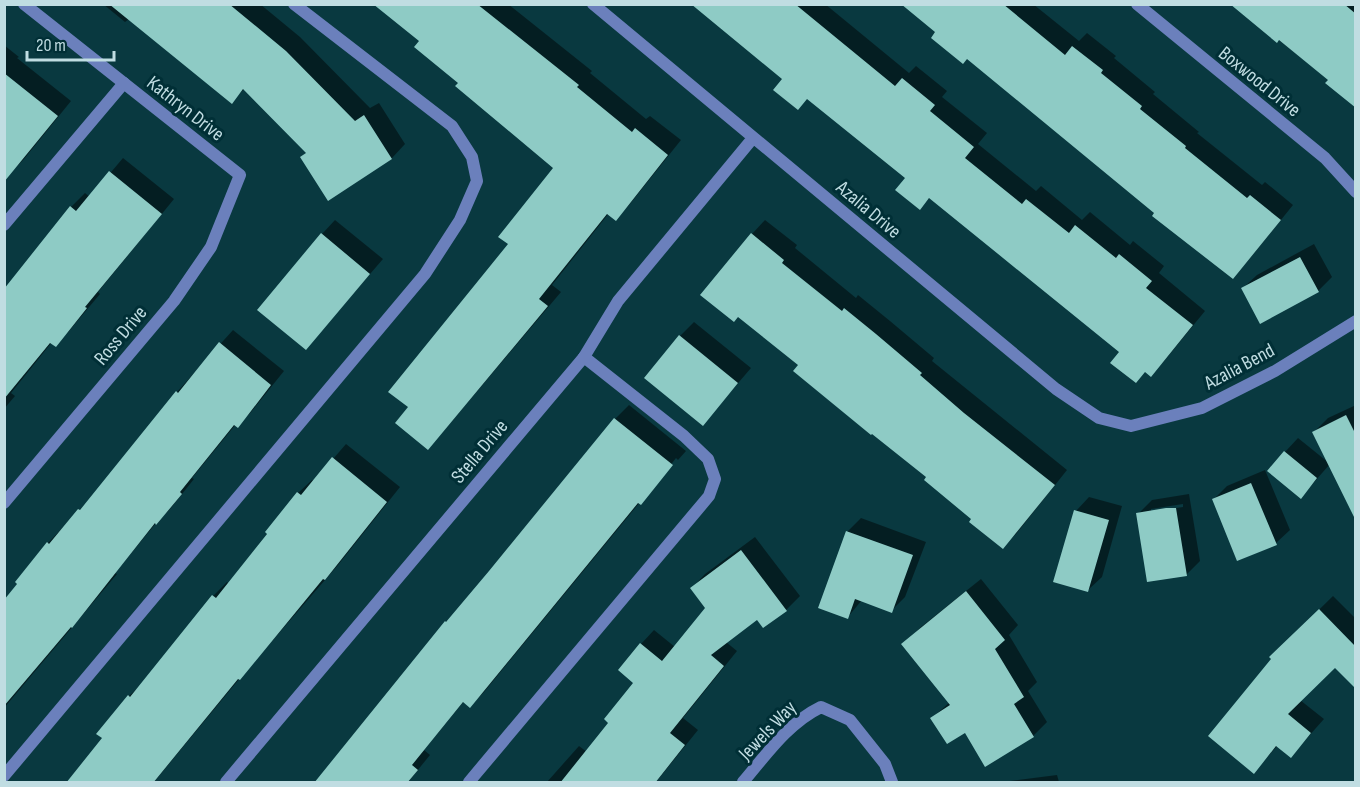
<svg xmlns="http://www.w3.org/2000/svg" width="1360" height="787" font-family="'Sofia Sans Condensed',sans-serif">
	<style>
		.shadow { fill: #0007; fill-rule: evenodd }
		.building { fill: #8ecbc5 }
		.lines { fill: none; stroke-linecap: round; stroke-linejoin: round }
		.service { stroke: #6b80bc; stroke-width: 12 }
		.minor { stroke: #6b80bc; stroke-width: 12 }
		.labels { text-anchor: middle; stroke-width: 6; stroke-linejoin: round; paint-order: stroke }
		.street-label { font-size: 20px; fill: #c0dde2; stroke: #002f36 }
	</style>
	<rect width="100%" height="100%" fill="#093940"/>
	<!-- shadow -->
	<path class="shadow" d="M103,4H260L300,37L370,108L379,103L405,144L392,158L329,199L307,152L244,89L231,102L129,19L125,22Z
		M376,4H508L592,71L590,73L646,119L650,116L681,140L629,205L616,219L609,213L552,285L561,292L441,434L428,448L410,407L555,168L460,83L421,41Z
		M693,4H825L909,73L916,66L947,91L942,97L987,133L978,144L1036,191L1041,186L1082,220L1090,212L1130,245L1133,241L1164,266L1159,273L1205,311L1164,361L1151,375L930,197L919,208L907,178Z
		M903,4H1033L1079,41L1087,33L1116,56L1114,58L1155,92L1153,94L1199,132L1197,133L1262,185L1265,182L1293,205L1246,263L1233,277Z
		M1233,4H1356V106L1330,80Z
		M4,45L19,57L17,58L71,101L24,159L11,172L4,167Z
		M123,158L174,199L98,292L100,294L69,331L55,345L52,342L11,393L15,396L4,409V291L71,207L85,193L90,197Z
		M335,220L383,259L306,348L322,234Z
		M765,220L797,245L795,248L856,298L858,295L890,321L934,358L932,361L1067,470L1016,534L1002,547L928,477L800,365L752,234Z
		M1314,244L1332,277L1318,291L1243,288L1257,275Z
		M694,322L751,368L703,424L680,336Z
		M233,330L284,371L251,412L237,426L236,424L192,478L194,479L170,509L156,523L115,573L117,574L4,708V602L48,543L93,496L177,392Z
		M629,405L686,451L678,460L676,458L651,490H653L640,502L484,692L470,706L464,701L424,750L430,755L408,782H316L446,622L460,608L615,419Z
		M1356,405V493L1330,464L1301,497L1285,452L1298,438L1329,463L1314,432L1328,418Z
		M346,444L400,487L338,565L240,678L154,782H68L104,738L129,696L143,683L213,596L227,582L229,584L298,493L312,480L314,481Z
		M1265,470L1290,530L1276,543L1213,500L1227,486Z
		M1189,494L1200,561L1186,575L1138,514L1152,500ZM1183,504V507L1151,512V509Z
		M1089,497L1122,506L1102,577L1088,590L1076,511Z
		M861,518L926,542L905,597L891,611L862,600L847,618L820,607L848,531Z
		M755,537L800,596L786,610L758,618L726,642L737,651L683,718L698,730L656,782H547L579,746L587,752L611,723L635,683L641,644L654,630L675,647L707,608L692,588L705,574Z
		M981,579L1018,625L1009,635L1037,682L1028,691L1047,722L1033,736L965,731L932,718L950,702L907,641L921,627Z
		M1333,596L1356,619V685L1335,666L1300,700L1324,719L1291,756L1278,745L1254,772L1273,659L1271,657Z
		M1057,775L1059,782H1002Z"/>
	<!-- building -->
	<path class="building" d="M109,4H229L286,51L355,121L364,115L392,159L328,201L300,157L306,153L243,89L232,104Z
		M373,4H477L579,85L577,87L632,132L635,128L668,155L616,221L607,214L539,299L548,306L428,450L395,423L408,407L388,392L508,244L498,237L553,168L455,86L458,83L414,47L419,41Z
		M691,4H795L895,86L902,78L935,105L930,111L974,147L965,158L1022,204L1026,199L1069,233L1075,225L1116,258L1119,254L1152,281L1146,288L1193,325L1151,377L1145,372L1136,383L1110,363L1119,352L929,198L920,210L895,190L905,178L807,99L798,110L773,90L782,79Z
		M901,4H1003L1065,55L1072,46L1103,70L1101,73L1142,106L1140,109L1186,146L1185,148L1247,198L1250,195L1281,220L1233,279L1152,216L1154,213L967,59L963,64L931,38L935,32Z
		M1230,4H1344L1356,14V108L1325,83L1328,80L1279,40L1277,43Z
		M4,73L58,116L4,182Z
		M109,171L162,214L85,307L87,308L56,347L50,343L4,399V289L70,206L76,211Z
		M321,233L370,274L306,350L257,310Z
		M751,233L784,260L782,263L842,311L844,308L876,334L922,373L920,375L964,413L1055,485L1003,549L969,522L971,519L924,480L926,477L872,434L871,435L793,371L798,365L738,317L734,322L700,295Z
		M1300,257L1319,292L1260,324L1241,288Z
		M679,335L738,383L703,426L644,378Z
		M219,342L271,385L238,428L234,425L180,492L182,494L156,525L155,523L72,628L71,627L4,706V600L17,584L15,582L47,542L49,544L78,509L80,510L176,391L178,393Z
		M1346,415L1356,435V521L1312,432Z
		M614,418L673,465L641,505L638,503L470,708L463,702L412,765L418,770L407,783H314L445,621L446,622L489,571Z
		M1284,451L1317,478L1301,499L1267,471Z
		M332,457L387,502L325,580L323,579L240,680L238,679L153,783H66L102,738L96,734L128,695L130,697L212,595L216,598L267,534L265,532L297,492L301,495Z
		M1251,483L1277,545L1237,561L1212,499Z
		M1166,508H1176L1187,576L1147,582L1136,513Z
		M1074,510L1109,520L1088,592L1053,582Z
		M846,531L913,555L892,613L855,599L848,619L818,608Z
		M741,550L787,611L763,628L757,620L711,655L724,666L670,733L685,745L655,783H560L608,723L604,719L633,683L618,670L640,643L662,661L705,608L690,588Z
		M966,591L1005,640L995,649L1024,697L1014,704L1034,737L985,767L965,733L947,744L930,718L950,705L901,644Z
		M1319,609L1356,647V689L1335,668L1288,714L1311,733L1291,758L1276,746L1254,774L1208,736L1271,659L1269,657Z"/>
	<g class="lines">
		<!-- service -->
		<path class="service" d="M4,225L124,83
			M4,776L425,274L460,220L477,181L472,157L452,126L294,4
			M469,782L709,496L715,479L708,459L684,436L584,357"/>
		<!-- minor -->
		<path class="minor" d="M593,4L1056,389L1099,418L1131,426L1202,408L1275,371L1356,321
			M1137,4L1325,158L1356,192
			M4,503L174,301L211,247L240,175L24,4
			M226,782L584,357L618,301L753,138
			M743,782C766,755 788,723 821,707L850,720L885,764L892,782"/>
	</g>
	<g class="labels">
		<!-- street labels -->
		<g class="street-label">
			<text transform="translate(1260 81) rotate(39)" y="7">Boxwood Drive</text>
			<text transform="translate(186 108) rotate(38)" y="7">Kathryn Drive</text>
			<text transform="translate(869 209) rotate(40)" y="7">Azalia Drive</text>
			<text transform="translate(120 335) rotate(-50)" y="7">Ross Drive</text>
			<text transform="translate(1239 366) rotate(-28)" y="7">Azalia Bend</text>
			<text transform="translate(479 451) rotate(-50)" y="7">Stella Drive</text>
			<text transform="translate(767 730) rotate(-46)" y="7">Jewels Way</text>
		</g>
	</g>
	<!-- border -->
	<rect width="1360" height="787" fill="none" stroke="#c0dde2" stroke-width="12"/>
	<!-- scale -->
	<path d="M27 51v9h87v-9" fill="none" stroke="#c0dde2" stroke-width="3"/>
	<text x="36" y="51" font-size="18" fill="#c0dde2" stroke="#002f36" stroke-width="4.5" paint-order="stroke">20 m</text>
</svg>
